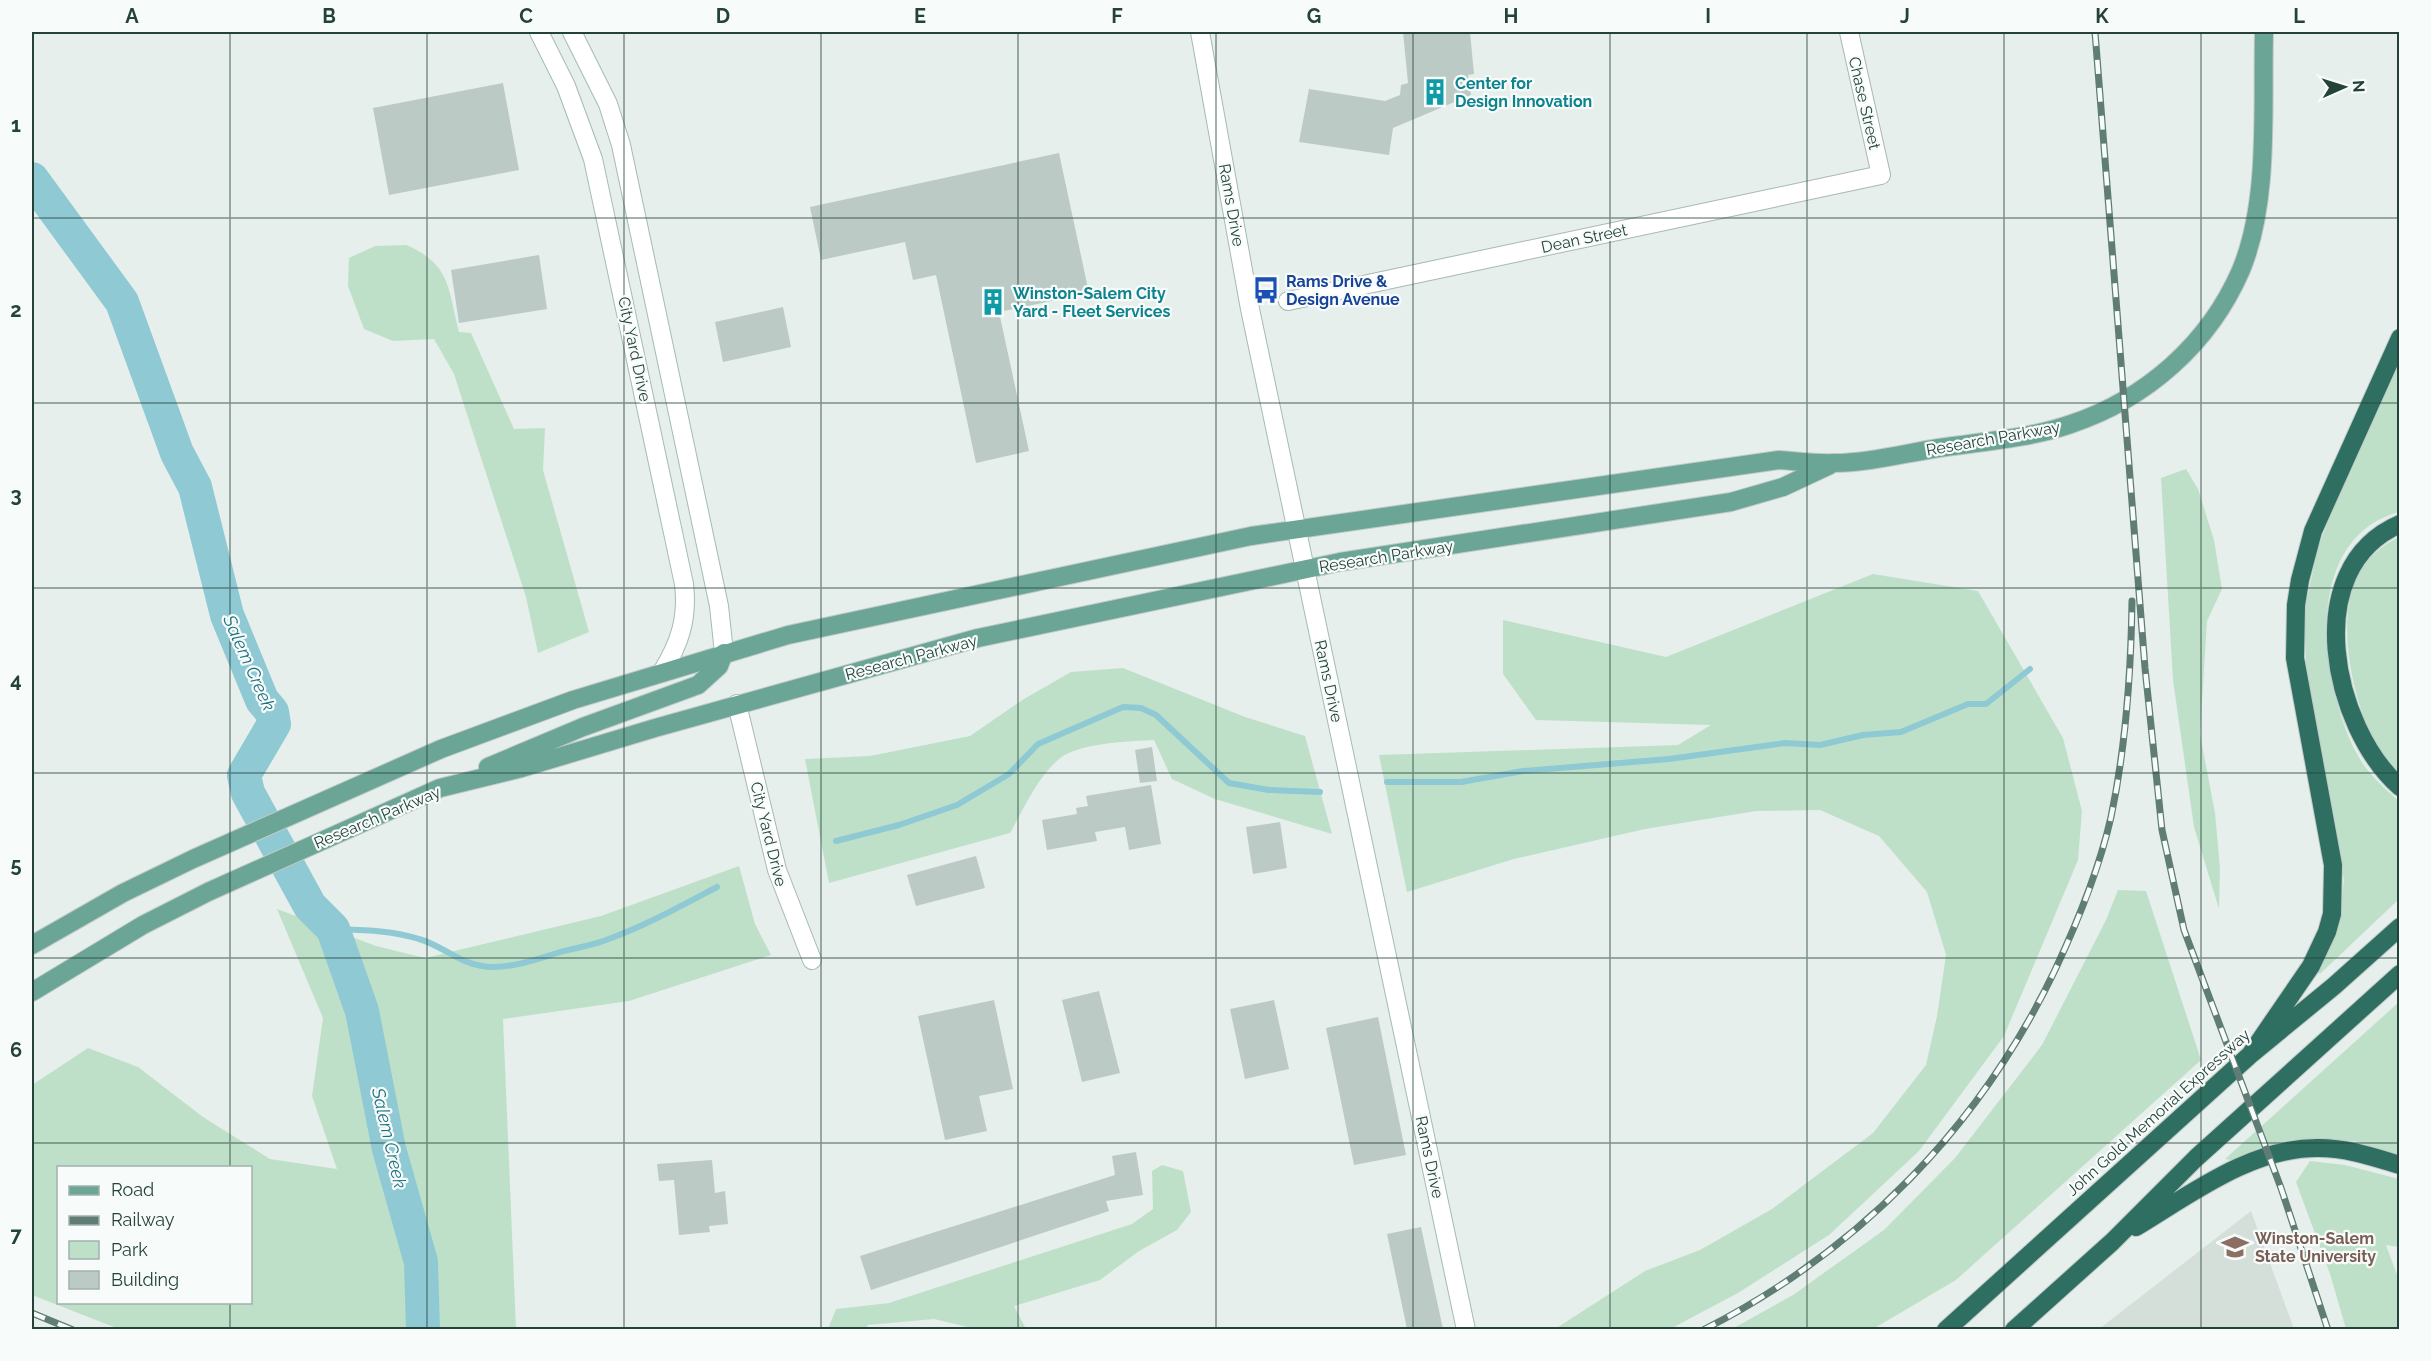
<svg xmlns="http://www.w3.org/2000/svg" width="2431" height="1361" font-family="Raleway,sans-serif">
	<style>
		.built { fill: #d4dfda }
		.green { fill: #bfe0c8; fill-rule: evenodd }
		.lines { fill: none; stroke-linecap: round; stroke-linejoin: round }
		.stream { stroke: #8ec9d4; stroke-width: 6 }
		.river { stroke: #8ec9d4; stroke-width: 34 }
		.building { fill: #bbcac4 }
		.minor-casing { stroke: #a8b8b2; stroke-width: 20 }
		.secondary-casing { stroke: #a4bbb3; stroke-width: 20 }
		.primary-casing { stroke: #c2cac8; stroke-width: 20 }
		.motorway-casing { stroke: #c2cac8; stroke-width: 20 }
		.minor { stroke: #fff; stroke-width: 18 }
		.secondary { stroke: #fff; stroke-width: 18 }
		.primary { stroke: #6aa596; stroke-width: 18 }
		.motorway { stroke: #2f6f62; stroke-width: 18 }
		.rail-casing { stroke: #5f7d75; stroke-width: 7 }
		.rail { stroke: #f7fbf9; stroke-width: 4.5; stroke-dasharray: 14; stroke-linecap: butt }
		.grid { fill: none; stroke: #24423a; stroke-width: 1.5; stroke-opacity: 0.55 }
		.labels { text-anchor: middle; stroke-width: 4.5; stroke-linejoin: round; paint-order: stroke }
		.culture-label { font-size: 16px; font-weight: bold; fill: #0d838f; stroke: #f7fbf9; text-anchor: start }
		.street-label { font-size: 16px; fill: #24423a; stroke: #f7fbf9 }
		.transit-label { font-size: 16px; font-weight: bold; fill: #164399; stroke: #f7fbf9; text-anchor: start }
		.education-label { font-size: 16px; font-weight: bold; fill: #785e54; stroke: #f7fbf9; text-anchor: start }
		.water-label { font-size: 18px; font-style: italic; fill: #1c6f80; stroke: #f7fbf9 }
		.neatline { fill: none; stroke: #24423a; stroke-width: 2 }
		.grid-label { font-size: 20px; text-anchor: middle; font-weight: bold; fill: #24423a }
	</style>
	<rect width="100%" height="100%" fill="#e6efeb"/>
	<!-- built -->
	<path class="built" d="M2251,1211L2294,1329H2099Z"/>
	<!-- green -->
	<path class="green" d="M406,245C451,264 448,289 459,332L471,333L514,429L545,428L543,470L589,632L538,653L526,597L454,374L434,339L393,341L364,329L348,286L349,258L375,246Z
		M2399,364V512C2300,539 2320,685 2357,754C2367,773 2383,787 2399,801V899L2320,974L2317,971L2339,926L2344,880L2306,666L2304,612L2318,548L2330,516Z
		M2186,469L2198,489L2214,540L2222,589L2207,621L2200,734L2215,813L2220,868L2219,909L2194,827L2173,680L2161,478Z
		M2399,537V774C2393,768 2386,761 2381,754C2354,708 2333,622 2359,573C2368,557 2383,545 2399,537Z
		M1873,574L1978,591L2063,738L2082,811L2078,860L2004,1036L1919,1151L1829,1235L1738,1293L1670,1329H1555L1645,1271L1700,1250L1772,1209L1873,1133L1926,1065L1937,1016L1946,955L1927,892L1879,836L1820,810L1756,811L1645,829L1514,859L1407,892L1379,755L1678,745L1711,725L1536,720L1503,674V620L1666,657Z
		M1123,668L1245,717L1305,736L1332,834L1215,799L1172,779L1154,740C1130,741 1077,743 1059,759C1037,778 1024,808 1010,833L829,883L805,759L870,756L970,736L1024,699L1071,672Z
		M739,866L755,924L771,955L629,1001L503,1019L516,1329H119L32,1295V1085L88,1048L138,1067L203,1117L270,1159L337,1169L312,1096L323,1018L277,909L376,946L425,958L601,916ZM58,1168H250V1302H58Z
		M2118,890L2146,891L2201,1060L1956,1280L1873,1329H1732L1793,1295L1884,1230L1955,1158L2042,1045L2106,920Z
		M2399,1002V1155L2354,1141L2299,1140L2231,1160L2225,1159Z
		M2310,1161L2345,1165L2399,1179V1247L2386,1245L2399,1280V1329H2346L2330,1274L2296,1182Z
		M1162,1165L1183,1171L1191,1212L1177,1230L1139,1251L1100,1280L1014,1306L1026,1329H976L934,1319L868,1325L865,1329H828L836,1309L889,1303L1132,1224L1153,1209L1152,1171Z"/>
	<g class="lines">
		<!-- stream -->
		<path class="stream" d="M1387,782H1461L1523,771L1669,759L1785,743L1820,745L1863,735L1901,732L1968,704H1986L2030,669
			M836,841L899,825L957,805L1009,774L1038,744L1123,707L1141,708L1156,715L1229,783L1269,790L1320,792
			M333,929C362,930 391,930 419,939C441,945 459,963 482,966C507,970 534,960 557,953C573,948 591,946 606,940C645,926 681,906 717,887"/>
		<!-- river -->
		<path class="river" d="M32,179L122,302L177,453L195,487L227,615L262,700L272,712L274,724L244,775L248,793L310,906L333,929L362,1011L389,1149L421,1262L423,1330"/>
	</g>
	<!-- building -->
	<path class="building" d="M1403,32H1470L1474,74L1468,75L1471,95L1393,128L1389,155L1299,142L1309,89L1385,101L1400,95L1401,85L1408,83Z
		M503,83L519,170L389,195L373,108Z
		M1059,153L1089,293L999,312L1029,451L976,463L936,275L913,280L905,242L821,260L810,207Z
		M539,255L547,309L459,323L451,270Z
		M783,307L791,347L723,362L715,322Z
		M1152,747L1157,781L1140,783L1135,750Z
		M1151,785L1161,844L1129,850L1125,827L1095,832L1097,841L1047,850L1042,820L1077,814L1076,808L1088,806L1086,796Z
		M1280,822L1287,868L1253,874L1246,827Z
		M976,856L985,888L916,906L907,875Z
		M1099,991L1120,1073L1082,1082L1062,1000Z
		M994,1000L1013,1089L979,1096L987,1131L945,1140L918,1016Z
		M1274,1000L1289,1069L1245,1079L1230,1009Z
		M1378,1017L1406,1155L1354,1165L1326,1028Z
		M1136,1152L1143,1195L1106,1201L1109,1211L871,1290L860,1256L1115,1175L1112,1156Z
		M712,1160L715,1193L725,1191L728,1224L709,1226L710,1232L679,1235L674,1180L659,1181L657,1164Z
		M1421,1227L1443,1329H1407L1387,1234Z"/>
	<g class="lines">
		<defs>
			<path id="minor" d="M1288,301L1881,175L1849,32
				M737,704L777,870L812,960"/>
			<path id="secondary" d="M539,32L566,86L593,159L684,584C688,618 680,643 662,672
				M572,32L608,104L621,145L719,606L724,653
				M1200,32L1250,309L1466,1330"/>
			<path id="primary" d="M488,767L583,727L698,685L719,666L724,653
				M32,945L123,893L193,859L441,749L573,700L788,635L1251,536L1779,460C1797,461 1816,464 1834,463C1870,463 1909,452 1946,447C1987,441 2031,438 2071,424C2146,399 2209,344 2241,270C2270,200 2262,107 2264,32
				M32,992L143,925L208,892L440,788L522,768L655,728L978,638L1340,562L1731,502L1783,487L1830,465"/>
			<path id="motorway" d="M2400,524C2298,568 2333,728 2400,787
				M2250,1055L2311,966L2327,932L2332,914L2333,865L2295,658L2296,605L2300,580L2313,531L2400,338
				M2136,1227C2191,1194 2252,1147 2319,1148C2347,1148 2373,1157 2400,1165
				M1946,1330L2250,1055L2334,986L2400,927
				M2014,1330L2112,1242L2196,1158L2400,974"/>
		</defs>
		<!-- minor casing -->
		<use href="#minor" class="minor-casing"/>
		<!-- secondary casing -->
		<use href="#secondary" class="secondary-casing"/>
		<!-- primary casing -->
		<use href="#primary" class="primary-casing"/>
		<!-- motorway casing -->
		<use href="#motorway" class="motorway-casing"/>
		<!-- minor -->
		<use href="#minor" class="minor"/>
		<!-- secondary -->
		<use href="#secondary" class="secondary"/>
		<!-- primary -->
		<use href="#primary" class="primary"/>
		<!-- motorway -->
		<use href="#motorway" class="motorway"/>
		<defs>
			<path id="rail" d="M2095,32L2145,668L2162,830L2184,930L2281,1188L2328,1330
				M32,1313L73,1330
				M1703,1330C1859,1251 1980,1127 2055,970C2078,921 2099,870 2111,817C2126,746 2131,673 2132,601"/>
		</defs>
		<!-- rail casing -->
		<use href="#rail" class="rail-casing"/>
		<!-- rail -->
		<use href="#rail" class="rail"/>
	</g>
	<!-- grid -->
	<path class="grid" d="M230,32V1168M427,32V1330M624,32V1330M821,32V1330M1018,32V1330M1216,32V1330M1413,32V1330M1610,32V1330M1807,32V1330M2004,32V1330M2201,32V1330M32,218H2400M32,403H2400M32,588H2400M32,773H2400M32,958H2400M32,1143H2400M230,1302V1330"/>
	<!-- icons -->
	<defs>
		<symbol id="building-bare" viewBox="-9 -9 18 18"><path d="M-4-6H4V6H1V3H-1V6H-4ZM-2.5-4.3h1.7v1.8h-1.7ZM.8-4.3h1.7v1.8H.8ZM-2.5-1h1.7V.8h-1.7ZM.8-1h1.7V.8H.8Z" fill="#0f9aa8" stroke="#f7fbf9" stroke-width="2.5" paint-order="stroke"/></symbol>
		<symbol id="bus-bare" viewBox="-9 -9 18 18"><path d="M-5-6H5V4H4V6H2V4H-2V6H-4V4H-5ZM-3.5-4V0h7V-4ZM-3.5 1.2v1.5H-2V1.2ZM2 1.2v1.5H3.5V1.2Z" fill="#1a4fb4" stroke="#f7fbf9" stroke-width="2.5" paint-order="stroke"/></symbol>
		<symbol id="university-bare" viewBox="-9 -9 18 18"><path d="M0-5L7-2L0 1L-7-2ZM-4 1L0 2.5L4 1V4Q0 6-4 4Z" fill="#8d6e63" stroke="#f7fbf9" stroke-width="2.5" paint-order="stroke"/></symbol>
	</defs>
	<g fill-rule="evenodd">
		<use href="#building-bare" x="1416" y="73" width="38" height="38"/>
		<use href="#bus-bare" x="1247" y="271" width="38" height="38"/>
		<use href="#building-bare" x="974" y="283" width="38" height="38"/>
		<use href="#university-bare" x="2216" y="1228" width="38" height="38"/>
	</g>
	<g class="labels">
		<!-- culture labels -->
		<g class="culture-label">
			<text x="1455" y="89">Center for<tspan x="1455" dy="18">Design Innovation</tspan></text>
			<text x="1013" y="299">Winston-Salem City<tspan x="1013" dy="18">Yard - Fleet Services</tspan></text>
		</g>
		<!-- street labels -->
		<g class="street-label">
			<text transform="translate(1865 103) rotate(77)" y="6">Chase Street</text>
			<text transform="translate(1232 205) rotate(80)" y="6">Rams Drive</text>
			<text transform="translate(1584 238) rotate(-12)" y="6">Dean Street</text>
			<text transform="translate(635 349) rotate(78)" y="6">City Yard Drive</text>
			<text transform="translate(1993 438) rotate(-10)" y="6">Research Parkway</text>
			<text transform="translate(1386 556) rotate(-9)" y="6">Research Parkway</text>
			<text transform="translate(911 657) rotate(-15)" y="6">Research Parkway</text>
			<text transform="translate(1329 681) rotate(78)" y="6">Rams Drive</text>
			<text transform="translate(377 817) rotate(-23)" y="6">Research Parkway</text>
			<text transform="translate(769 834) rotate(76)" y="6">City Yard Drive</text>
			<text transform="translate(2158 1112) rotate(-42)" y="6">John Gold Memorial Expressway</text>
			<text transform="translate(1430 1157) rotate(78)" y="6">Rams Drive</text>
		</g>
		<!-- transit labels -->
		<g class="transit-label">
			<text x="1286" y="287">Rams Drive &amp;<tspan x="1286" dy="18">Design Avenue</tspan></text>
		</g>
		<!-- education labels -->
		<g class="education-label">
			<text x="2255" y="1244">Winston-Salem<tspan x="2255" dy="18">State University</tspan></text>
		</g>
		<!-- water labels -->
		<g class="water-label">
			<text transform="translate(249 663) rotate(66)" y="6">Salem Creek</text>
			<text transform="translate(389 1138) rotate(77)" y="6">Salem Creek</text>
		</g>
	</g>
	<!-- border -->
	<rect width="2431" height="1361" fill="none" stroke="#f7fbf9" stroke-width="66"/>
	<!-- legend -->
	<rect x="57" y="1166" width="195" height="138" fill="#f7fbf9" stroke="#a3b1ad" stroke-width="1.5"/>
	<rect x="69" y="1186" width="30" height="9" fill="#6aa596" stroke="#a3b1ad" stroke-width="1.5"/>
	<text x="111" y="1196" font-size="18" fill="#24423a">Road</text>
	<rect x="69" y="1216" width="30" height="9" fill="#5f7d75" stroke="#a3b1ad" stroke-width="1.5"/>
	<text x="111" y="1226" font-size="18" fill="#24423a">Railway</text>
	<rect x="69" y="1241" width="30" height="18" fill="#bfe0c8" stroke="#a3b1ad" stroke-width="1.5"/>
	<text x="111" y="1256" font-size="18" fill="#24423a">Park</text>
	<rect x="69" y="1271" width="30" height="18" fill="#bbcac4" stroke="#a3b1ad" stroke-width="1.5"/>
	<text x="111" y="1286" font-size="18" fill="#24423a">Building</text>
	<!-- north arrow -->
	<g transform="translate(2344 87) rotate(87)" stroke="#f7fbf9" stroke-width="4.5" paint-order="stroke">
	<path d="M0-4.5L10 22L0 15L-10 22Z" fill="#24423a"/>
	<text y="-9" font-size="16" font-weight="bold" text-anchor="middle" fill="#24423a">N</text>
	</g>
	<rect x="33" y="33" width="2365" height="1295" class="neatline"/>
	<g class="grid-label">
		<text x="132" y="23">A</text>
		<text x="329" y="23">B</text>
		<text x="526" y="23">C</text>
		<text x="723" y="23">D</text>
		<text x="920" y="23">E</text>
		<text x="1117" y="23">F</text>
		<text x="1314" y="23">G</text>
		<text x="1511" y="23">H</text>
		<text x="1708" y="23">I</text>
		<text x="1905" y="23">J</text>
		<text x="2102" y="23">K</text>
		<text x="2299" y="23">L</text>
		<text x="16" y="132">1</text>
		<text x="16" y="317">2</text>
		<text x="16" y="502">3</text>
		<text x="16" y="687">4</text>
		<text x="16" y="872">5</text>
		<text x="16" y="1057">6</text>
		<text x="16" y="1242">7</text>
	</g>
</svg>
